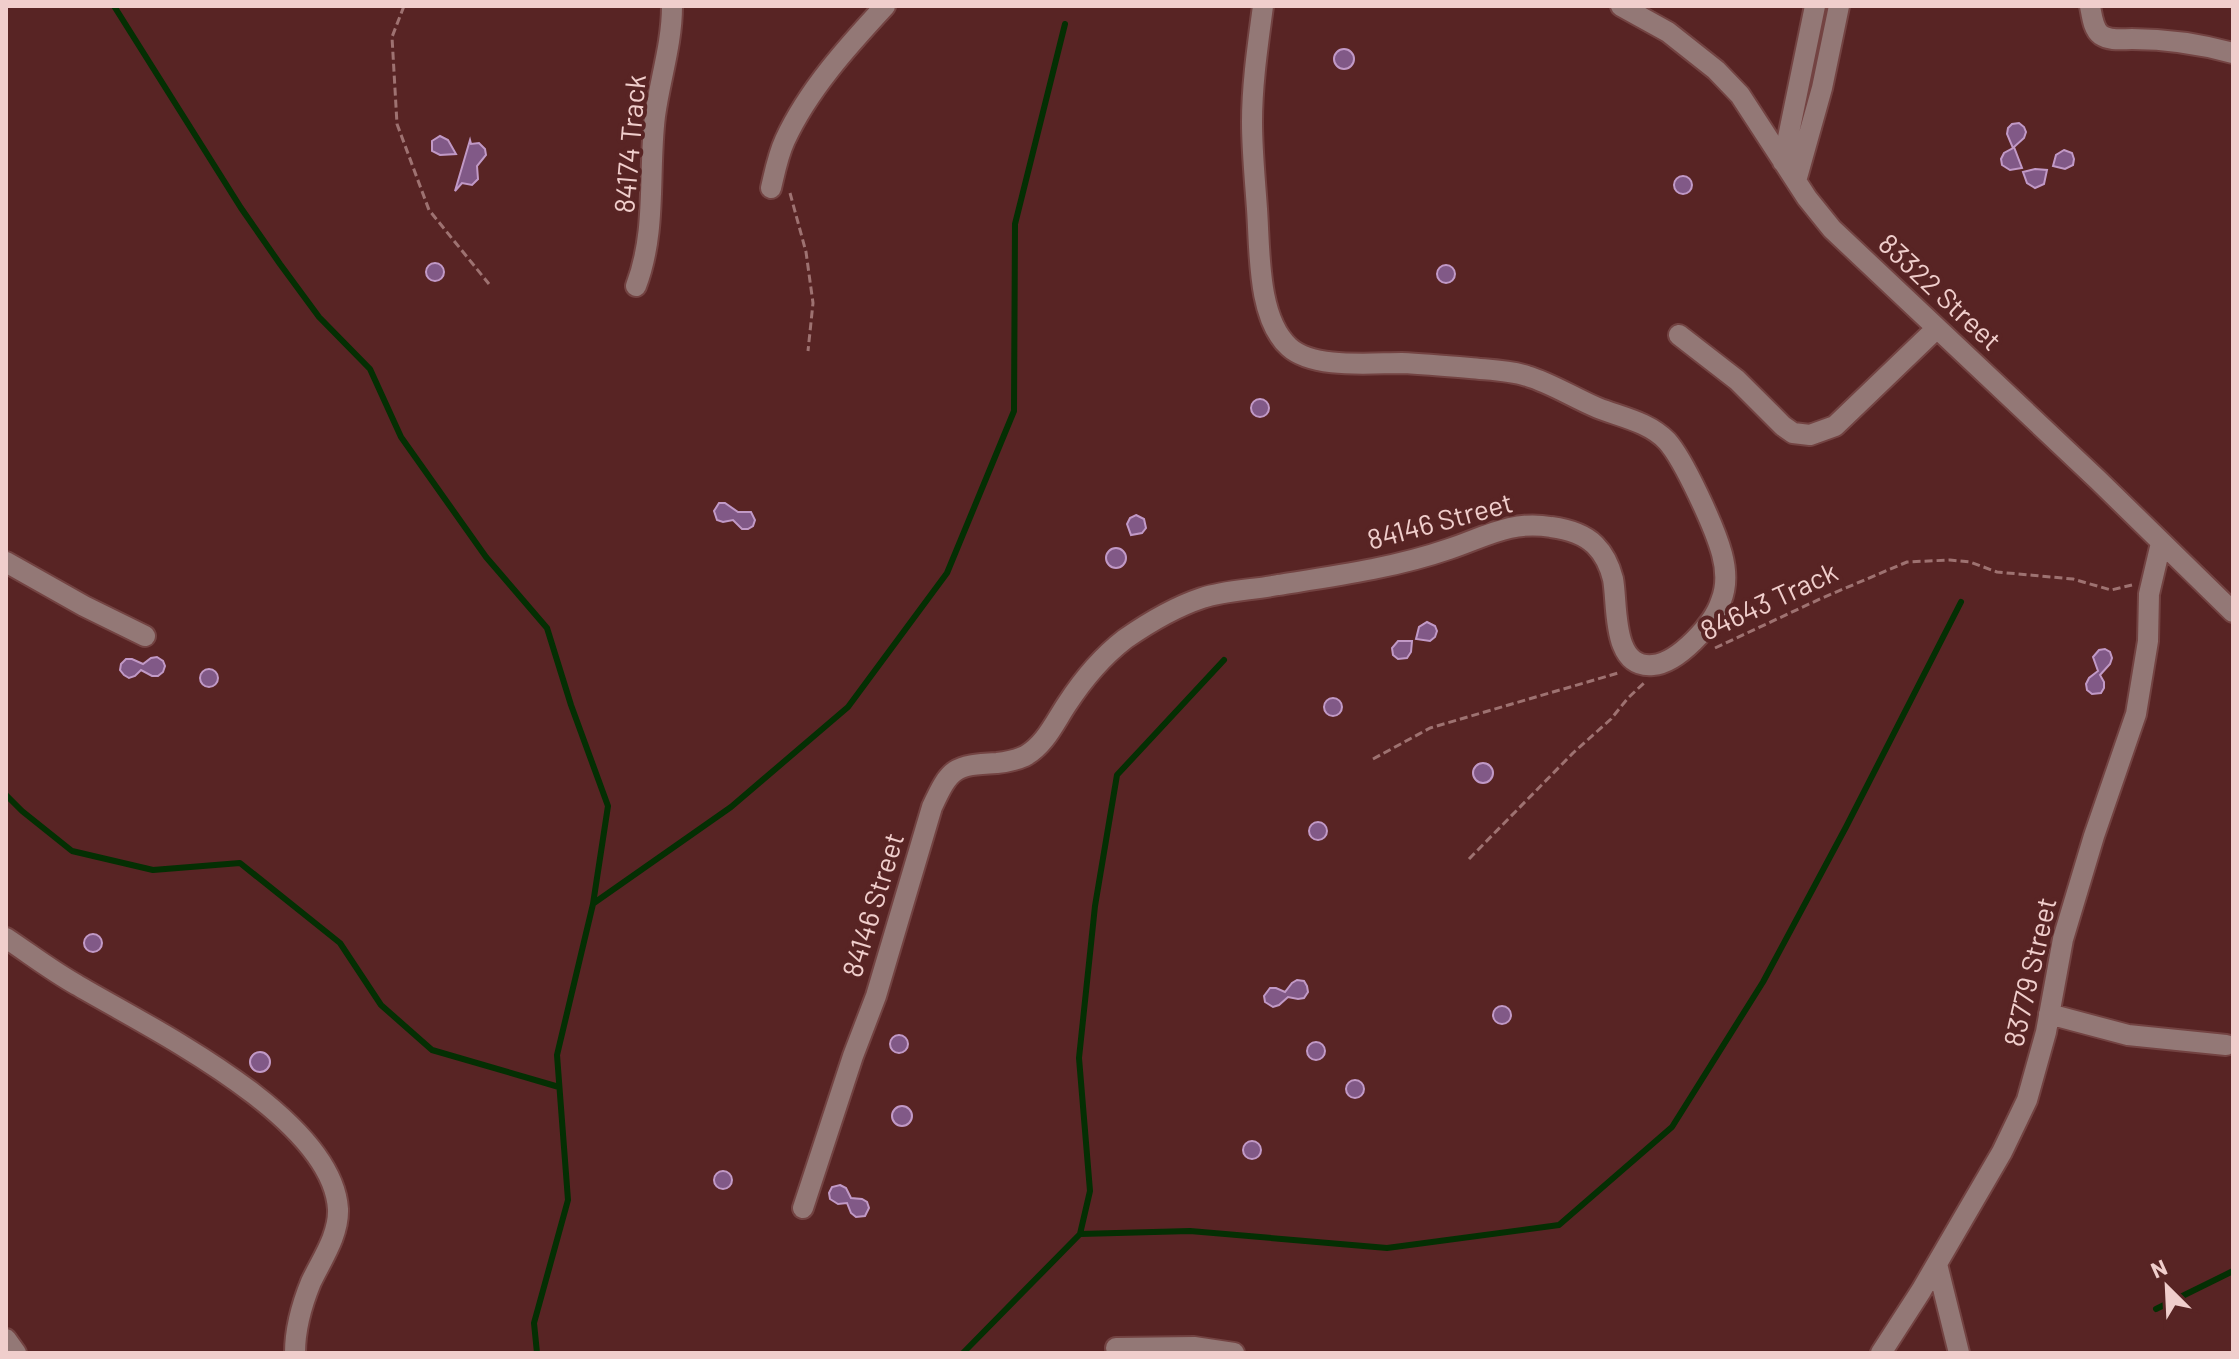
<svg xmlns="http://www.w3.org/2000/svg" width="2239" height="1359" font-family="Barlow,sans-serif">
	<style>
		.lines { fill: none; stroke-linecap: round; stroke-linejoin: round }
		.stream { stroke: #042f03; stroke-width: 6 }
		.building { fill: #815987; stroke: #c199c6; stroke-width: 2 }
		.minor-casing { stroke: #734342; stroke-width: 24 }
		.path { stroke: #9e7271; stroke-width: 3; stroke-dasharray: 8 4; stroke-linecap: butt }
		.minor { stroke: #937876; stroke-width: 20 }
		.labels { text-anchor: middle; stroke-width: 8; stroke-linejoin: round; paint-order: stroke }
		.street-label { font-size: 28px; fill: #f0cecc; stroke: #582424 }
	</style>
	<rect width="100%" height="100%" fill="#582424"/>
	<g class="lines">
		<!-- stream -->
		<path class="stream" d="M114,6L241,208L280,264L319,317L370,369L401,437L486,557L547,628L571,705L608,806L593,904L557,1055L568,1200L534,1323L537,1353
			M6,795L22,811L72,851L153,870L240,863L340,943L381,1005L432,1050L559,1087
			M594,903L731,807L848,707L947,573L1014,411L1015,224L1065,24
			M1080,1234L1090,1191L1079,1058L1095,906L1117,775L1224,660
			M2156,1309L2233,1271
			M963,1353L1080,1234L1190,1231L1387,1248L1559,1225L1672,1127L1763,982L1846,827L1961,602"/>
	</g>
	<!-- building -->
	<path class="building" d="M1334 59a10 10 0 1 1 20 0a10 10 0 1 1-20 0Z
		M2019,123L2024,127L2026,132L2024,138L2014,147L2022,168L2010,170L2002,165L2001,159L2004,153L2013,148L2007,134L2008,128L2012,124Z
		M440,136L448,140L456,154L440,155L432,151V141Z
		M470,140L471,144L479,143L485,149L486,155L477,166L478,179L472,185L462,183L455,191Z
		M2064,150L2072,153L2074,159L2073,165L2065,169L2053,166L2056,155Z
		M2035,169L2047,170L2044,184L2035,188L2027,183L2023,172Z
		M1674 185a9 9 0 1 1 18 0a9 9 0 1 1-18 0Z
		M426 272a9 9 0 1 1 18 0a9 9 0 1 1-18 0Z
		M1437 274a9 9 0 1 1 18 0a9 9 0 1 1-18 0Z
		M1251 408a9 9 0 1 1 18 0a9 9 0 1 1-18 0Z
		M719,503H725L738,512H751L755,520L753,526L748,529H742L733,520L723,522L717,520L714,511Z
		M1136,515L1144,519L1146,528L1142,533L1131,535L1127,524L1130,518Z
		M1106 558a10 10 0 1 1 20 0a10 10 0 1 1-20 0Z
		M1427,622L1435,626L1437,631L1435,637L1430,641L1416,639L1419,627Z
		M1398,641H1412L1411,652L1407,658L1398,659L1393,655L1392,648Z
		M2105,649L2110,652L2112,658L2110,664L2100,675L2104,682V688L2101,693L2092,694L2087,690L2086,684L2089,678L2098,671L2093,657L2099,650Z
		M157,657L163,661L165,666L163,672L158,676H152L141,670L135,676L129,678L124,675L120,670L121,664L126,659H132L143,664L151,658Z
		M200 678a9 9 0 1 1 18 0a9 9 0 1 1-18 0Z
		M1324 707a9 9 0 1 1 18 0a9 9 0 1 1-18 0Z
		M1473 773a10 10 0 1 1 20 0a10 10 0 1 1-20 0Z
		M1309 831a9 9 0 1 1 18 0a9 9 0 1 1-18 0Z
		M84 943a9 9 0 1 1 18 0a9 9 0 1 1-18 0Z
		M1297,980L1304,981L1307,986L1308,992L1304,998L1298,999L1288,997L1279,1005L1273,1007L1265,1002L1264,996L1270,988H1276L1285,992L1292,983Z
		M1493 1015a9 9 0 1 1 18 0a9 9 0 1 1-18 0Z
		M890 1044a9 9 0 1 1 18 0a9 9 0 1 1-18 0Z
		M1307 1051a9 9 0 1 1 18 0a9 9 0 1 1-18 0Z
		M250 1062a10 10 0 1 1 20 0a10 10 0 1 1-20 0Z
		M1346 1089a9 9 0 1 1 18 0a9 9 0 1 1-18 0Z
		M892 1116a10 10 0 1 1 20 0a10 10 0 1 1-20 0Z
		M1243 1150a9 9 0 1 1 18 0a9 9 0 1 1-18 0Z
		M714 1180a9 9 0 1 1 18 0a9 9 0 1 1-18 0Z
		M840,1185L846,1188L851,1198L862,1199L867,1202L869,1208L865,1216L856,1217L851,1213L847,1203L838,1204L830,1199L829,1193L832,1187Z"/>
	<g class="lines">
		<defs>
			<path id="minor" d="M1621,6L1668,32L1716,70L1740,95L1807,198L1832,229L2098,480L2233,612
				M2090,6C2092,16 2093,29 2101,35C2110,41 2122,39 2132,39C2167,39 2200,44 2233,53
				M1783,162L1815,6
				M1796,181L1822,88L1839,6
				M771,188C775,171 778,155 785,140C808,90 848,46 885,6
				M636,286C657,231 648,173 655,116C660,79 672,44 672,6
				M1679,335L1737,380L1783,426L1793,433L1810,435L1835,426L1937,328
				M6,562L84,606L145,636
				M6,938C30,954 52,971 77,985C148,1027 332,1116 338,1209C339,1235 322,1259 311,1282C302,1304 295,1329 295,1353
				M2049,1014L2128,1035L2226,1045
				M803,1208L853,1056L876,996L932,807C950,768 954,765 997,763C1006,762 1016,760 1025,756C1045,745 1055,722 1067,704C1082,681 1103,656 1125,639C1148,623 1175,607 1202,598C1226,590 1253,590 1278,585C1335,576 1394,568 1449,549C1485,537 1511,520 1551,527C1566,529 1584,534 1595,545C1604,554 1610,567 1613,579C1618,605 1611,669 1653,665C1678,663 1714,624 1721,601C1727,586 1726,569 1722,554C1715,528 1684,460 1667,441C1649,422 1621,417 1598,408C1574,398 1551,383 1527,376C1509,370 1489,370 1470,368C1447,366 1424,364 1402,363C1370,363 1313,369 1289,347C1257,318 1260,250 1257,209C1255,180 1252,151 1252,122C1252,83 1258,44 1263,6
				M1937,1264L1959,1353
				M6,1339L16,1353
				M1116,1348L1194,1347L1234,1353
				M1881,1353L1921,1291L2002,1152L2027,1100L2046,1032L2063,939L2094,836L2136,714L2148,641L2149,594L2161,543"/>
		</defs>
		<!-- minor casing -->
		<use href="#minor" class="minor-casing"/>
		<!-- path -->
		<path class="path" d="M404,6L392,37L397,124L429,210L489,284
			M790,193L806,252L813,303L808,351
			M1715,648L1822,598L1907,562L1950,560L1970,562L1997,572L2073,579L2111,590L2132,585
			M1373,759L1430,728L1618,673
			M1469,859L1573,753L1611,719L1628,698L1644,683"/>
		<!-- minor -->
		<use href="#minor" class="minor"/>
	</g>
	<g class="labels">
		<!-- street labels -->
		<g class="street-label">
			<text transform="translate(630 144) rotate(-85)" y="10">84174 Track</text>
			<text transform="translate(1940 292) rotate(43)" y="10">83322 Street</text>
			<text transform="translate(1440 521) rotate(-15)" y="10">84146 Street</text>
			<text transform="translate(1769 601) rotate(-25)" y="10">84643 Track</text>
			<text transform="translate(873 905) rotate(-73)" y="10">84146 Street</text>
			<text transform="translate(2030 972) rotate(-77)" y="10">83779 Street</text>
		</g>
	</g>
	<!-- border -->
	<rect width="2239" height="1359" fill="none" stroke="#f0cecc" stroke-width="16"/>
	<!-- north arrow -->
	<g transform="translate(2167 1287) rotate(336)" stroke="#582424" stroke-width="6" paint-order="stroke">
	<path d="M0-6L14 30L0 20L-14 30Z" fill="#f0cecc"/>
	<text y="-12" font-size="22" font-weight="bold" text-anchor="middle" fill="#f0cecc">N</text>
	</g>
</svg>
